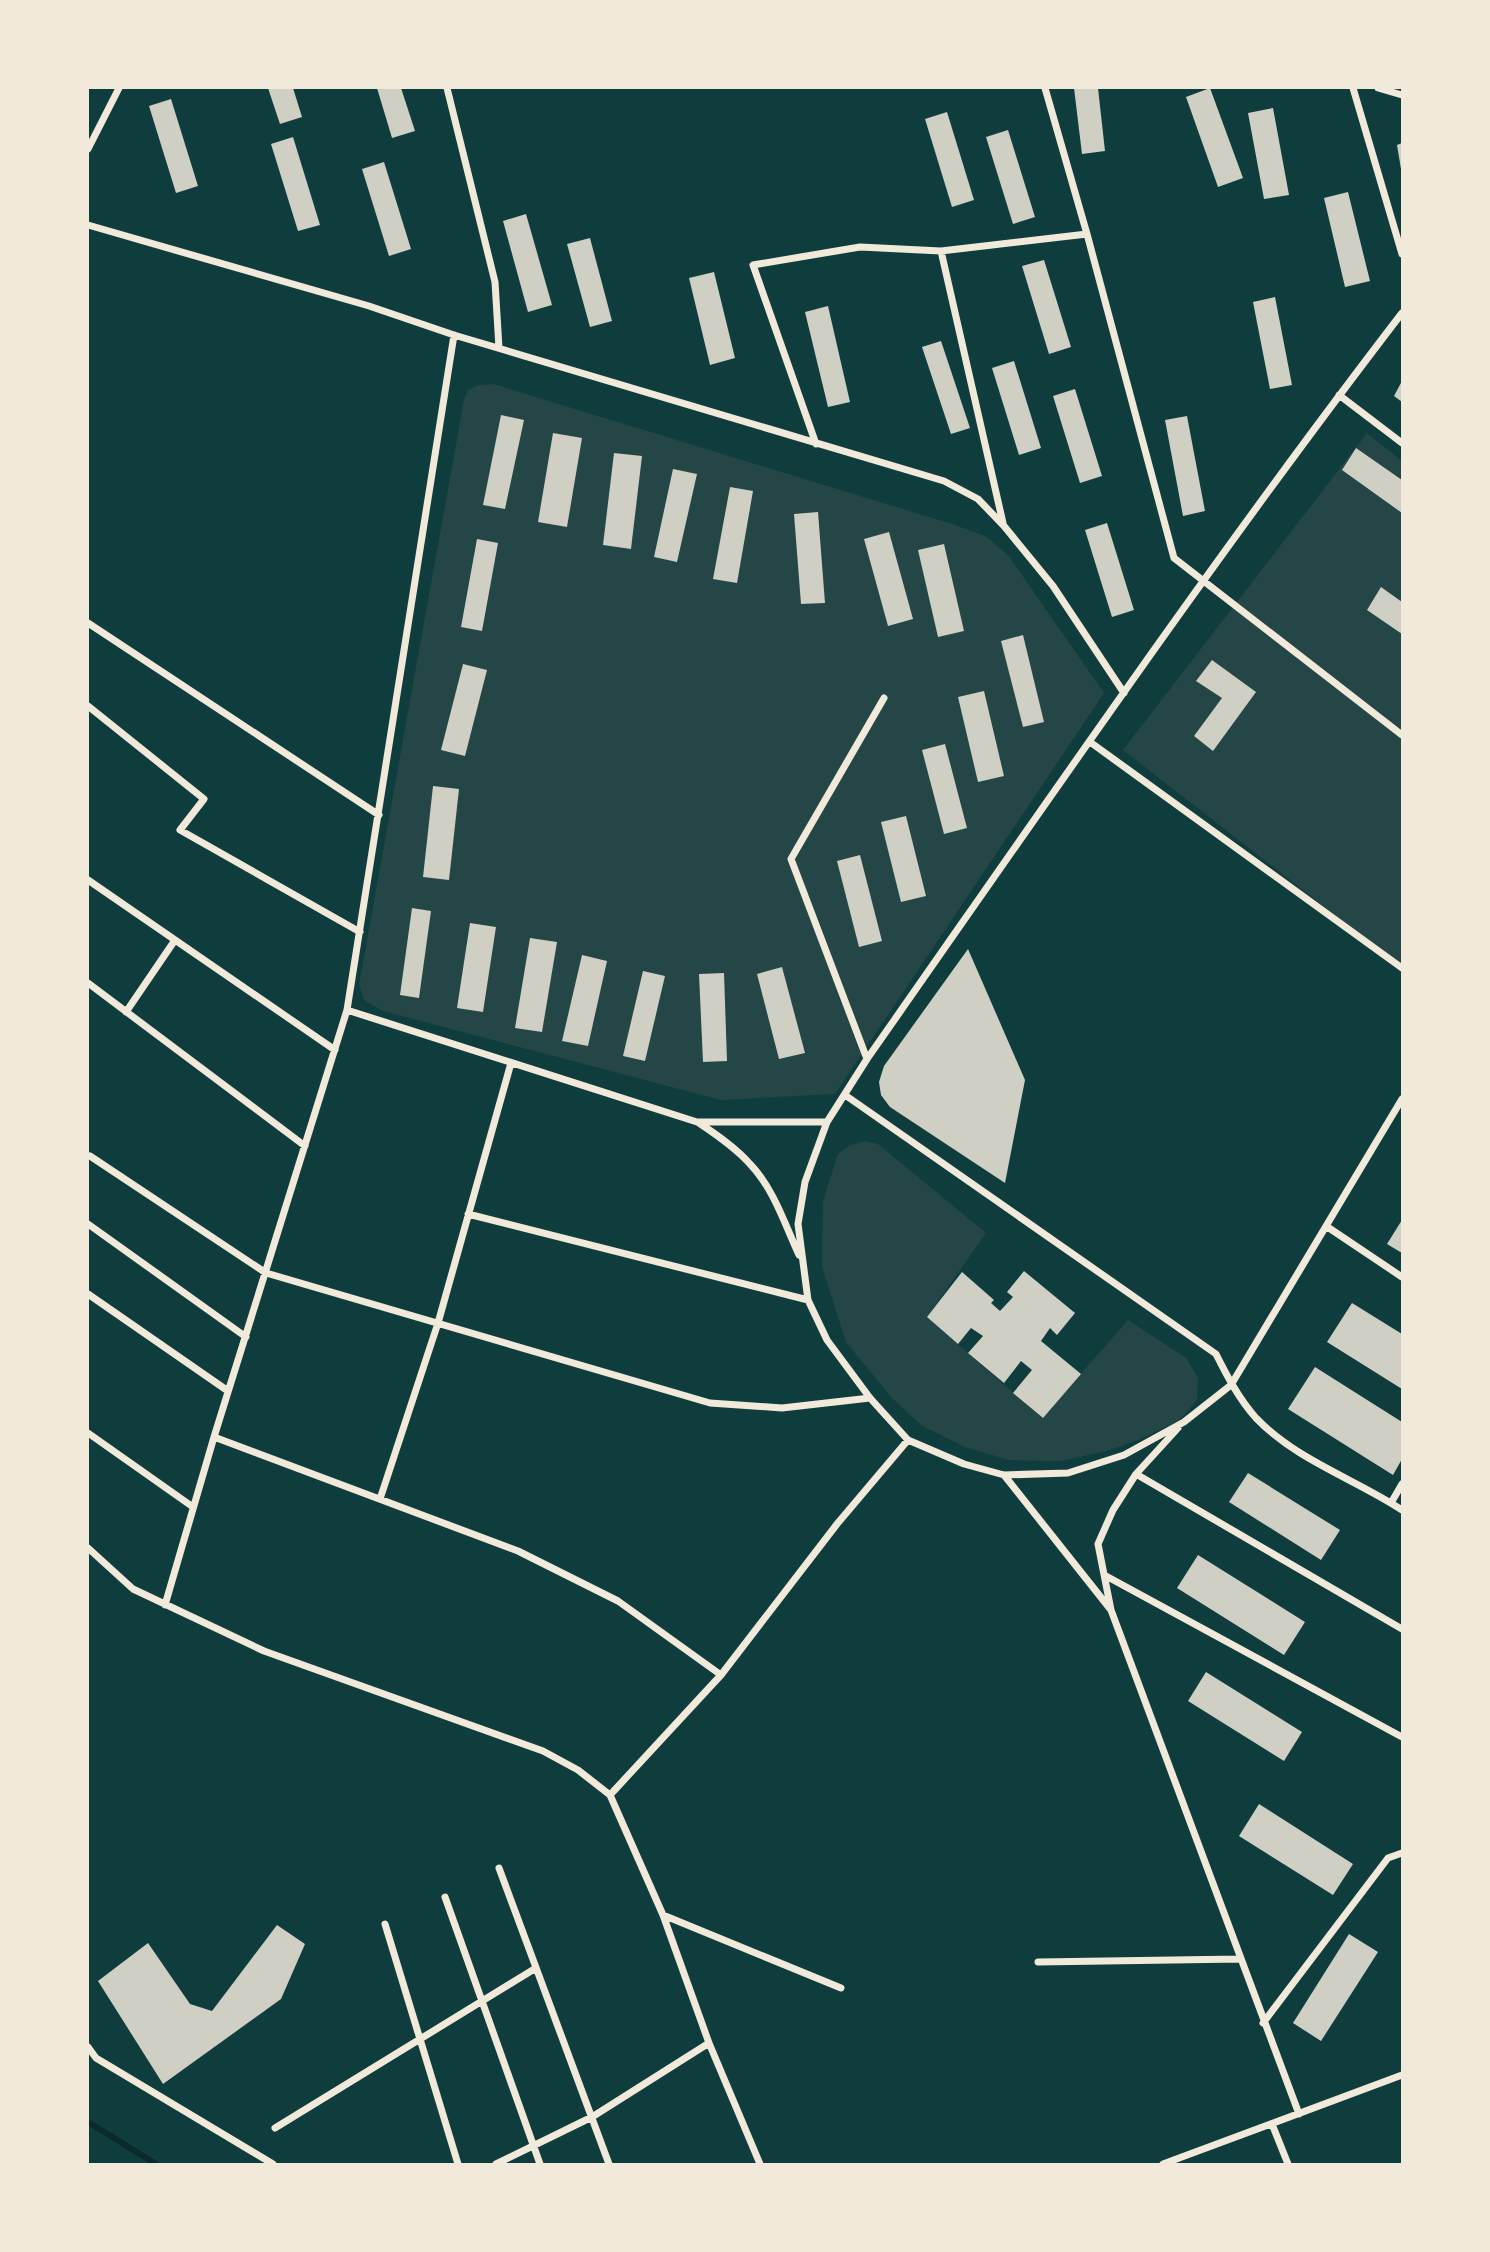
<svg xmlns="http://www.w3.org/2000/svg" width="1490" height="2252" font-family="Arial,sans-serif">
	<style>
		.green { fill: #244646 }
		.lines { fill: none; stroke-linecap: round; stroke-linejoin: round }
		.stream { stroke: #0a2a2b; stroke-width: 6 }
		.building { fill: #cfcfc3 }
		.minor { stroke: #f1e9da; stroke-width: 7 }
	</style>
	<rect width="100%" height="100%" fill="#0f3d3e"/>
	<!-- green -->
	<path class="green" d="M493,384L952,524L985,536L1008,555L1104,693L835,1094L721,1100L383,1011L365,1001L359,985L464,400L468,390L479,385Z
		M1367,433L1402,461V967L1123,750Z
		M865,1141L878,1144L986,1233L927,1317L1042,1418L1128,1320L1186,1358L1198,1378L1197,1400L1179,1421L1138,1440L1107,1451L1061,1461L1009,1460L965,1447L921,1425L891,1397L846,1342L822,1267L823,1201L838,1154L848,1146Z"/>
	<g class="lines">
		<!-- stream -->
		<path class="stream" d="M88,2122L156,2164"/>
	</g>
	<!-- building -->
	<path class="building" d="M268,88H293L302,117L280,124Z
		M377,88H401L415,131L392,138Z
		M1074,88H1098L1105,151L1082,154Z
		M1210,88L1243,178L1218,187L1186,97Z
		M171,99L198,186L176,193L149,106Z
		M1273,108L1289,195L1264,199L1248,113Z
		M947,112L974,200L952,207L925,119Z
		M1008,130L1035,217L1013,224L986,137Z
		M293,137L320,225L298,231L271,144Z
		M1402,143V169H1401L1397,145Z
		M384,162L411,249L389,256L362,169Z
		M1348,192L1370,281L1345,287L1324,198Z
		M526,214L552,305L528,312L503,221Z
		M590,238L612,321L590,327L567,244Z
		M1044,260L1071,347L1049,354L1022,266Z
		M714,272L735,358L710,365L689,278Z
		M1275,297L1292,385L1270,389L1253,302Z
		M828,306L850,402L828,407L805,312Z
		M941,341L970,428L951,434L922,347Z
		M1014,361L1041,448L1019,455L992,368Z
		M1402,381V402L1394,396Z
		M1075,389L1102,476L1080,483L1053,396Z
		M501,415L524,420L505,509L483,505Z
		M1187,416L1205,511L1183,516L1165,420Z
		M553,433L582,438L567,527L538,522Z
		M1356,448L1402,480V513L1342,470Z
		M614,453L642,456L631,549L603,545Z
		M673,469L697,474L677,562L654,557Z
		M730,487L753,491L737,583L713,579Z
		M818,512L825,603L801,604L794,514Z
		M1107,523L1134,610L1112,617L1085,530Z
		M889,532L913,619L888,626L864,539Z
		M477,539L498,543L482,631L461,627Z
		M944,544L964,631L938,637L918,550Z
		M1381,587L1402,602V634L1367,610Z
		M1023,635L1044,722L1023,727L1001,641Z
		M1212,660L1256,692L1213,751L1194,736L1222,698L1196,681Z
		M463,664L487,670L465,756L441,750Z
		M984,691L1004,776L978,782L958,697Z
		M945,744L967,828L944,834L922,750Z
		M433,786L459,789L449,880L423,877Z
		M906,816L926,896L901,902L881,822Z
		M860,855L882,941L859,947L837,861Z
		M412,908L431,911L419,998L400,995Z
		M470,923L496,927L483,1012L457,1008Z
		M530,938L557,942L542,1032L515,1028Z
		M968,949L1025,1080L1005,1183L890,1107L881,1095L879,1082L884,1066Z
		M582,955L607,961L588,1046L562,1041Z
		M782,967L805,1053L779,1059L757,974Z
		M643,971L665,976L645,1061L623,1056Z
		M724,973L727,1061L703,1062L699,974Z
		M1402,1220V1253L1387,1244Z
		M1024,1271L1075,1313L1057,1335L1050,1328L1041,1341L1081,1374L1043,1418L1013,1393L1032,1370L1021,1361L1004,1383L968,1353L983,1336L971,1328L958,1344L927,1317L962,1272L994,1300L991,1303L1000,1311L1013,1297L1007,1292Z
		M1352,1303L1402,1334V1389L1327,1342Z
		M1315,1367L1402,1422V1459L1393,1475L1288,1409Z
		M1248,1473L1340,1530L1321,1560L1229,1502Z
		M1198,1555L1305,1622L1284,1655L1177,1588Z
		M1206,1672L1302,1732L1284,1761L1188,1701Z
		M1259,1804L1353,1864L1333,1895L1239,1836Z
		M277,1925L305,1944L281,1999L163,2084L98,1981L148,1943L190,2004L212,2011Z
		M1349,1934L1378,1952L1321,2041L1293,2023Z"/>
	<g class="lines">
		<!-- minor -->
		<path class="minor" d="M447,88L495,282L499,348
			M1045,88L1087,234L1174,558L1402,735
			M1353,88L1402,254
			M1378,88L1402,95
			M88,149L119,88
			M88,225L369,306L454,335L944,481L978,499L1004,526L1053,586L1124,693
			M941,251L1003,523
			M1402,313C1216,555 1043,808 867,1059L827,1122L805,1182L798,1224L808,1300L827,1340L870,1398L908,1440L964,1464L1004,1475L1068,1473L1124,1455L1184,1422L1231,1385L1402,1099
			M1339,395L1402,443
			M816,444L753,265L860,247L941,251L1087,234
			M88,623L379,815
			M88,706L204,799L180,830L360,932
			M1090,742L1402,968
			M88,880L335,1050
			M88,983L305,1146
			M347,1010L697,1122H827
			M126,1012L175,940
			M867,1059L791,859L884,698
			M845,1095L1216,1354C1227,1376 1239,1399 1256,1418C1296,1460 1355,1479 1402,1510
			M699,1123C717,1135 736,1148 750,1164C774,1189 785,1225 799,1255
			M90,1156L266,1273L710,1403L782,1408L870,1398
			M468,1214L808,1300
			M88,1224L246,1337
			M1326,1226L1402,1277
			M88,1294L228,1391
			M88,1433L193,1507
			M214,1437L518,1551L618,1601L721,1675
			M1136,1474L1402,1629
			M1004,1475L1111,1610L1299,2114
			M380,1499L438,1323L511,1063
			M1391,1503L1402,1484
			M88,1548L133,1589L264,1651L543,1751L578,1770L610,1795L663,1915L709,2043L760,2164
			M1106,1576L1402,1737
			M165,1605L214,1437L347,1010L454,335
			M1111,1610L1098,1544L1113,1510L1136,1474L1178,1428
			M610,1795L721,1675L837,1524L908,1440
			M499,1868L609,2164
			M445,1897L540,2164
			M663,1915L841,1988
			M385,1924L458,2164
			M1038,1962L1240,1959
			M1263,2023L1388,1858L1402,1853
			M88,2047L96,2058L273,2164
			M1272,2124L1288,2164
			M275,2128L536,1968
			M496,2164L592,2117L709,2043
			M1163,2164L1402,2075"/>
	</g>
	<!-- border -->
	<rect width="1490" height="2252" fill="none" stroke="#f1e9da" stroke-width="178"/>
</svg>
